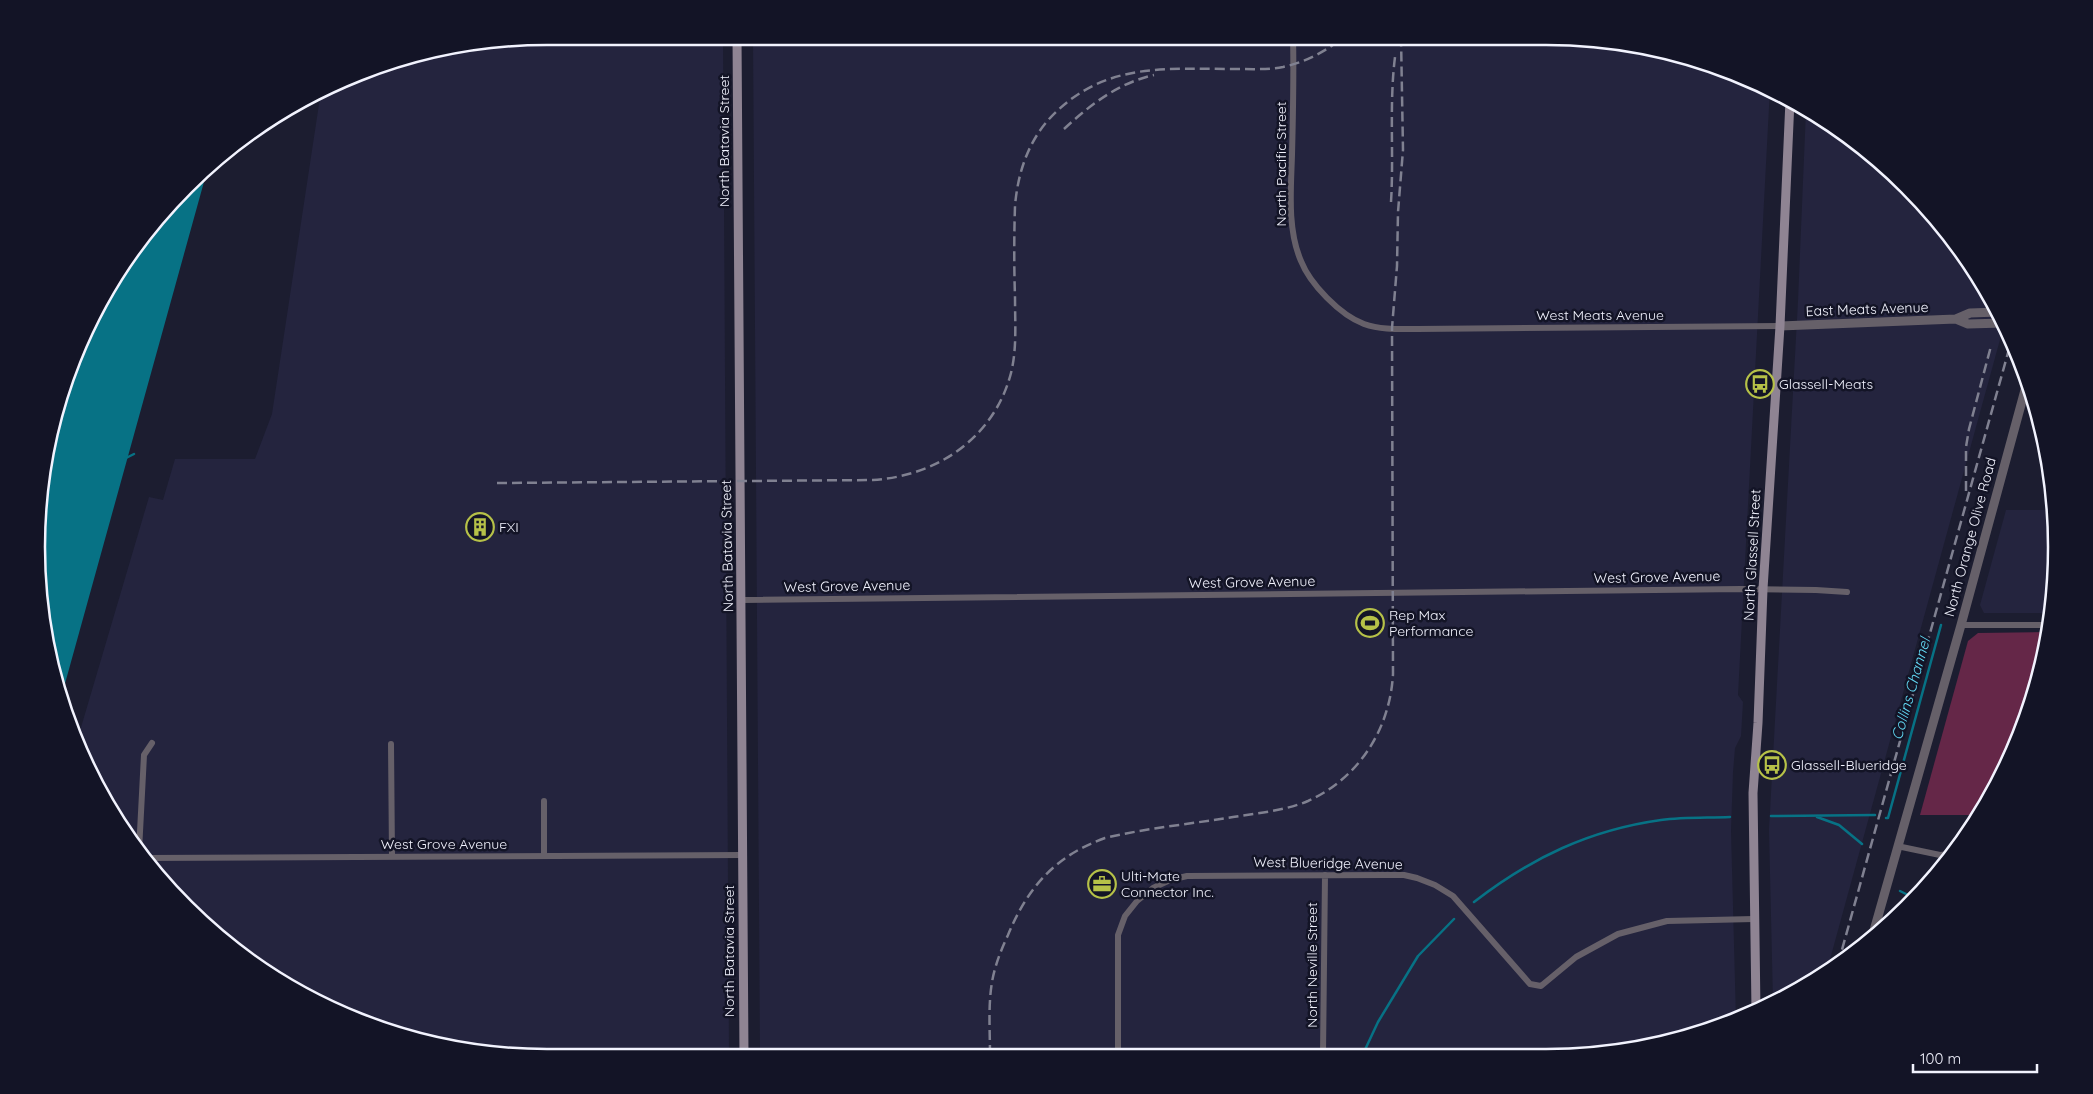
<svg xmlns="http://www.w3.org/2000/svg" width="2093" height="1094" font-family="Quicksand,sans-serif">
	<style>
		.built { fill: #24243e }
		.green { fill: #652748 }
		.water { fill: #077285 }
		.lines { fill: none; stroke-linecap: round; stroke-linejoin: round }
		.stream { stroke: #077285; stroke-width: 2.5 }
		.minor { stroke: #666069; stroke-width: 6 }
		.tertiary { stroke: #666069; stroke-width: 9 }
		.secondary { stroke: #8f8493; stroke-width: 9 }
		.rail { stroke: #808191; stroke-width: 2.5; stroke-dasharray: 10 5; stroke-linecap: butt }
		.labels { text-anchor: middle; stroke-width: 5; stroke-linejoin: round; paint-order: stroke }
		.street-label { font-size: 14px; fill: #f2f3fe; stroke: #131426 }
		.poi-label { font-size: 14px; fill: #f2f3fe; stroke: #131426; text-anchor: start }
		.water-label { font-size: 15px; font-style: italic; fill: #63daf5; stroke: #131426 }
		.rim { fill: none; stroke: #f2f3fe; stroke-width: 2.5 }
	</style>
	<rect width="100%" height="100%" fill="#1c1d30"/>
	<!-- built -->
	<path class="built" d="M547,36H723L729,1056L514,1057L415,1040L321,1005L236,952L186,908L122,831L89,773L77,741L149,497L163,500L175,459H255L272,414L321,91L383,63L448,46Z
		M753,36L1579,37L1678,54L1770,88L1738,695L1743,702L1741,736L1735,748L1733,772L1731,831L1736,1020L1613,1053L760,1056Z
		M1806,110L1857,142L1930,210L1988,292L2004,325L1826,974L1773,1002L1769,830L1798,301Z
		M2006,510H2053L2056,581L2050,613H1984L1980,605Z"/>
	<!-- green -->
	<path class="green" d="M2047,632L2039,679L2004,773L1976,815H1920L1968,641L1978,633Z"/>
	<!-- water -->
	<path class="water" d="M208,168L207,171L61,698L54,679L37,581V513L54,415L75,351L122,263L163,210Z"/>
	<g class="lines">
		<!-- stream -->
		<path class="stream" d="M126,458L134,454
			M1771,816L1875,815
			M1817,817L1839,825L1862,844
			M1886,818H1888L1941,625
			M1900,891L1914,898
			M1474,902C1531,858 1589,830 1661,820C1684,817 1707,818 1730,817
			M1363,1054L1378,1022L1418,956L1454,919"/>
		<!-- minor -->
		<path class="minor" d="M1293,37C1294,76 1293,116 1292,155C1291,189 1287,229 1301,261C1310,284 1340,315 1364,324C1381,330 1399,329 1417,329L1780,326
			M742,600L1741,589L1816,590L1847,592
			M1961,625H2048
			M391,744L392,857
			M544,801V856
			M1897,846L1940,855L1950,854
			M139,851L144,755L152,743
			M145,858L743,855
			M1323,1054L1325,875
			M1118,1055V935L1125,916L1137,901L1153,888L1170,880L1187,876L1386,875H1404L1417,878L1435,885L1453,896L1530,984L1541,986L1576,957L1618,934L1667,921L1754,919"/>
		<!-- tertiary -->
		<path class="tertiary" d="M1956,319L1968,324L2003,323
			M1780,326L1956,319L1970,313L1998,312
			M1873,934L1961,625L2028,379"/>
		<!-- secondary -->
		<path class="secondary" d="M737,36L744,1056
			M1756,1011L1753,793L1758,723L1763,589L1780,326L1790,100"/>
		<!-- rail -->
		<path class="rail" d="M1064,129C1090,105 1118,83 1154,75
			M1391,202C1394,154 1389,105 1395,57
			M497,483L873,480C937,476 994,438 1011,373C1017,349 1015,323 1015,297C1014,267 1014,237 1015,206C1018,170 1030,136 1057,111C1109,62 1168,69 1233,69C1250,69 1267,70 1283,67C1306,62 1326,51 1344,37
			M1966,491V447L1969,429L1991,346
			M1838,964L2011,342
			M990,1055C990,1031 988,1006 992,982C995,965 1001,950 1008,935C1028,887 1055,856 1105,838C1147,828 1191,824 1233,817C1258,813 1284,811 1308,801C1359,778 1390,729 1393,674L1392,328L1397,266L1398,212L1403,150L1401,37"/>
	</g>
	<!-- icons -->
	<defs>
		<symbol id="bus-ring" viewBox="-11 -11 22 22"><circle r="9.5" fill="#131426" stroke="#b6c148" stroke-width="1.5"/><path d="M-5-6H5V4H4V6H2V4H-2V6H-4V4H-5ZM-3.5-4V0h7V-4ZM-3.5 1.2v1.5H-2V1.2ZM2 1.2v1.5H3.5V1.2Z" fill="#b6c148"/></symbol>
		<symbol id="building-ring" viewBox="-11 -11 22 22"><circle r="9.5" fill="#131426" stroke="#b6c148" stroke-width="1.5"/><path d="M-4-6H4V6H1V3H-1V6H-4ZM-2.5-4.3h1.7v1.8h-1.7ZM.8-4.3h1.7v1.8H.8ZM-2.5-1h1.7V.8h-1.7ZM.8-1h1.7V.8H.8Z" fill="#b6c148"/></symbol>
		<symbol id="stadium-ring" viewBox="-11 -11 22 22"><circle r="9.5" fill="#131426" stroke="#b6c148" stroke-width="1.5"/><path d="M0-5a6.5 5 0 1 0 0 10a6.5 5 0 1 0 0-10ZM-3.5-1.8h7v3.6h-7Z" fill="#b6c148"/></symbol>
		<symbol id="office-ring" viewBox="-11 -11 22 22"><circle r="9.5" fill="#131426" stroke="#b6c148" stroke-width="1.5"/><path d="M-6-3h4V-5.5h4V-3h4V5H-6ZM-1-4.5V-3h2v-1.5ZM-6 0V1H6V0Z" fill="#b6c148"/></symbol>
	</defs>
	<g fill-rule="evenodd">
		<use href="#bus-ring" x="1744" y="368" width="32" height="32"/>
		<use href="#building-ring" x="464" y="511" width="32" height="32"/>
		<use href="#stadium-ring" x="1354" y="607" width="32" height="32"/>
		<use href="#bus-ring" x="1756" y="749" width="32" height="32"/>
		<use href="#office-ring" x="1086" y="868" width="32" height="32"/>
	</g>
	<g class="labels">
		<!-- street labels -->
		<g class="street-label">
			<text transform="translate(724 141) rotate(-90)" y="5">North Batavia Street</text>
			<text transform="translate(1281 164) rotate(-90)" y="5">North Pacific Street</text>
			<text transform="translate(1867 309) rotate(-2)" y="5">East Meats Avenue</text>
			<text x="1600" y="320">West Meats Avenue</text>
			<text transform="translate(1970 537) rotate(-75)" y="5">North Orange Olive Road</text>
			<text transform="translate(727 546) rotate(-91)" y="5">North Batavia Street</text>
			<text transform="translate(1752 555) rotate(-87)" y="5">North Glassell Street</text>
			<text transform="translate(1657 577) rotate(-1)" y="5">West Grove Avenue</text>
			<text transform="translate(1252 582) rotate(-1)" y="5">West Grove Avenue</text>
			<text transform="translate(847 586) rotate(-1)" y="5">West Grove Avenue</text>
			<text x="444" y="849">West Grove Avenue</text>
			<text transform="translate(1328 863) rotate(1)" y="5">West Blueridge Avenue</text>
			<text transform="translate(729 951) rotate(-90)" y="5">North Batavia Street</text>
			<text transform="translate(1312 965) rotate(-90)" y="5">North Neville Street</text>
		</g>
		<!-- poi labels -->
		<g class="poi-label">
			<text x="1779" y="389">Glassell-Meats</text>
			<text x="499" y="532">FXI</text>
			<text x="1389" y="620">Rep Max<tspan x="1389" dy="16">Performance</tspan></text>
			<text x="1791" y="770">Glassell-Blueridge</text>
			<text x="1121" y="881">Ulti-Mate<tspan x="1121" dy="16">Connector Inc.</tspan></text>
		</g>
		<!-- water labels -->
		<g class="water-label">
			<text transform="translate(1911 689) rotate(-74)" y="5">Collins Channel</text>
		</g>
	</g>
	<!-- crop -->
	<path d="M0 0H2093V1094H0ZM547 45H1546A502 502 0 0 1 2048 547V547A502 502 0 0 1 1546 1049H547A502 502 0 0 1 45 547V547A502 502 0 0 1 547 45Z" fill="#131426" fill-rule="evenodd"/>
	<path class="rim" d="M547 45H1546A502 502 0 0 1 2048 547V547A502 502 0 0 1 1546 1049H547A502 502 0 0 1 45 547V547A502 502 0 0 1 547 45Z"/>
	<!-- scale -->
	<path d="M1913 1064v8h124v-8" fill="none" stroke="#f2f3fe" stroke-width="2.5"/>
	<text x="1920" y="1064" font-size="15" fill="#f2f3fe" stroke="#131426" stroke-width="4" paint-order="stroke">100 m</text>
</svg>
